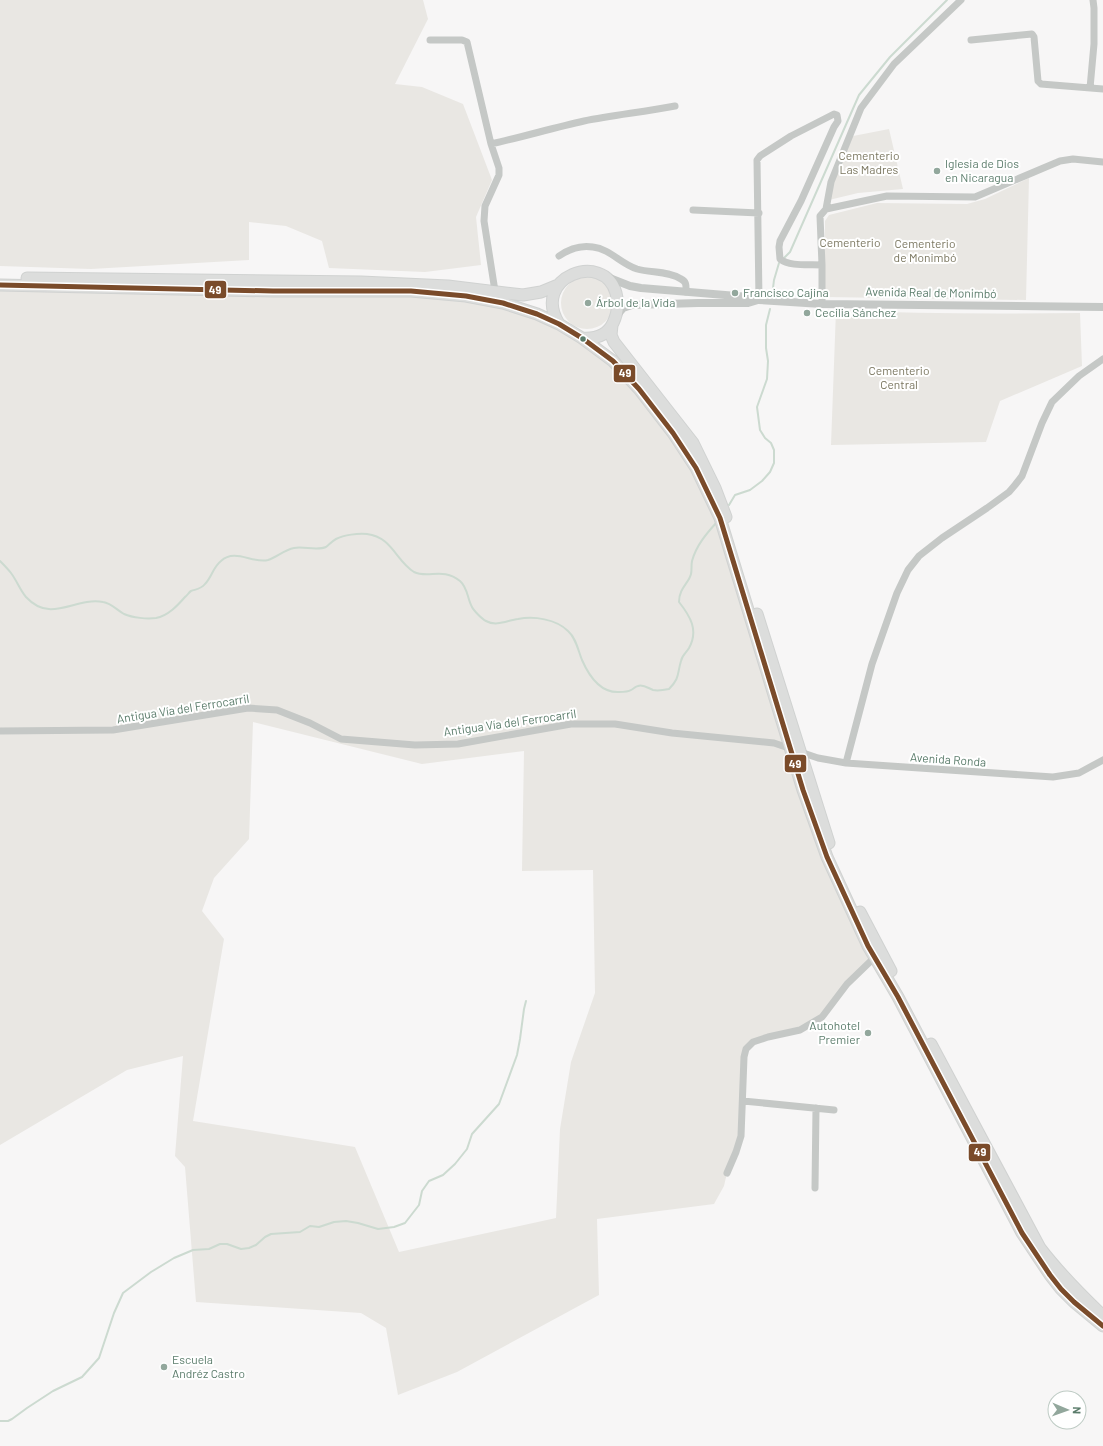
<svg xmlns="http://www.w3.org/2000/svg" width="1103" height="1446" font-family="Barlow,sans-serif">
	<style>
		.green { fill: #e9e7e3; fill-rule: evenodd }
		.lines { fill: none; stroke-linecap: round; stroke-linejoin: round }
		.stream { stroke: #ccdad0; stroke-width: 2 }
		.trunk-casing { stroke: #d0d2d1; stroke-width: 13 }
		.minor { stroke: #c5c8c6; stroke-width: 7 }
		.tertiary { stroke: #c5c8c6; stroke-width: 8 }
		.trunk { stroke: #dcdddc; stroke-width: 11 }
		.bus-1-casing { stroke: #fff; stroke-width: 8 }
		.bus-1 { stroke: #7a4b2a; stroke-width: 5 }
		.poi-dot { fill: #92a79c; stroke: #fff; stroke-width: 1.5 }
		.bus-dot { fill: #5c7d6c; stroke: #fff; stroke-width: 1.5 }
		.labels { text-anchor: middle; stroke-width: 4; stroke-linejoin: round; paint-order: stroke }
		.park-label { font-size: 12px; fill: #7a765f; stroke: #fff }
		.poi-label { font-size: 12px; fill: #5c7d6c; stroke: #fff; text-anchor: start }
		.street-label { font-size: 12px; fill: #5c7d6c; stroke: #fff }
		.line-badge { stroke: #fff; stroke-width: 1.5 }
		.badge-label { font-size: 11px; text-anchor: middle; font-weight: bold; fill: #fff }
	</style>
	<rect width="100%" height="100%" fill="#f7f6f6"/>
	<!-- green -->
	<path class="green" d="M0,0H423L428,19L395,84L422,87L463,104L492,180L476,217L481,265L425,272L329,268L322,241L286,226L249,222V260L91,269L0,266Z
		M889,129L903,189L858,193L829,200L828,193L848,137Z
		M1029,178L1026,300L825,297V221L829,215L877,203L967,204L985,199Z
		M561 303a26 26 0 1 1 52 0a26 26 0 1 1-52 0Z
		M0,286L338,291L485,299L582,338L658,412L720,518L803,790L875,957L822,1017L800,1030L768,1037L746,1049L741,1136L727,1173L724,1186L714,1204L597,1219L599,1295L457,1372L398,1395L386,1328L361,1313L196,1302L185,1167L175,1156L183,1056L127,1070L0,1145ZM253,722L422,764L524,751L522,871L593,870L595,993L571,1062L560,1129L556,1218L399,1252L355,1147L193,1121L224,939L202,911L214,878L249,839Z
		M836,310C917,314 998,314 1080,313L1082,366L1000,401L986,442L831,445Z"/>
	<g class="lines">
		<!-- stream -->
		<path class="stream" d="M783,259L790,252L859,95L890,57L947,0
			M772,296L774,280L779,263
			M729,505L735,495L750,490L762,481L770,472L774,463V450L771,443L765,438L760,430L757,407L767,379L768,361L766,348V325L770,309
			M0,561C4,565 8,569 11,573C17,581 20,590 26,597C51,624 74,597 103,602C111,603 117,610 124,614C133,618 147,619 156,618C168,616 178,605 185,597C187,596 189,592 191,591C197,589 201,589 205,584C212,577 213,567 221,561C235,548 253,564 268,560C277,557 284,550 294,548C303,546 317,551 326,547C329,545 332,541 336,539C344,535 358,533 367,534C392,537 396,561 414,572C428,579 443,567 460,581C468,588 467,598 472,607C474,611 482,619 486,621C497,627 508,620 518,619C534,616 556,619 568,631C576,638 578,650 582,660C589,676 600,693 619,692C623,692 628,692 631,690C632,690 636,686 638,686C643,684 648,688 653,690C658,691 664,690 669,689C680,678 677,674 681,661C682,655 686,653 689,648C699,630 690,616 679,602C679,588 689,583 691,574C692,570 691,566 692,561C696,546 706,534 717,522
			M0,1421H8L12,1419L27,1408L53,1391L82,1377L99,1358L114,1313L123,1293L151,1272L174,1258L193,1250L209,1249L220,1244H227L241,1249L249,1248L256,1245L265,1237L271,1234L300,1232L310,1226L319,1227L334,1222L346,1221L358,1223L378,1229L394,1227L405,1223L419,1205L422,1191L429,1181L443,1175L455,1164L467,1149L472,1134L499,1104L517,1055L520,1039L524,1009L526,1001"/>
		<defs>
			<path id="trunk" d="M27,278L361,282L448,286L523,295L541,292L558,285
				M0,285L273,291H411L466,296L503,303L537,314L559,324L582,338L613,361L639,389L673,433L696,468L720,518L803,790L827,857L868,946L898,997L1022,1233L1050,1275L1061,1289L1074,1302L1103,1326
				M559,324C530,277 604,250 616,293C619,304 618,313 613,323C607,336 595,339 582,338
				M612,325L611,335L614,342L693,443L715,488L726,517
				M757,614L829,843
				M860,912L891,971
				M931,1044L1040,1248C1059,1273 1080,1294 1103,1316"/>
		</defs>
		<!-- trunk casing -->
		<use href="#trunk" class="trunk-casing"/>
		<!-- minor -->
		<path class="minor" d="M430,40H462L467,42L491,144L499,168V175L485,206L484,221L495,291
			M971,40L1032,34L1034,37L1038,81L1041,84L1103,89
			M1090,88L1094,44V8L1093,0
			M491,144C522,137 553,128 584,121C614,115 644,112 675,106
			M826,209L831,182L861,108L894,64L961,0
			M693,210L759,213
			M559,256C569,249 581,245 593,247C610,249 621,264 637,269C651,273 669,271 681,279C687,282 686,286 686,292
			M759,300L757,160L760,156L791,136L834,114L837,115L838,121L834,127L801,201L780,241L779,247L780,259C790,267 810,264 822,265
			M822,304V265L820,216L826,209L887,196L975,197L1060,161L1073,159L1103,162
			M0,731L113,730L248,708L277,710L310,723L341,739L415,745L458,744L571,724H615L672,733L774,743L818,758L846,763L1053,777L1079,773L1103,760
			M846,763L872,664L897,593L908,570L919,556L942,538L987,508L1009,492L1015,485L1022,476L1042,423L1052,402L1079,376L1103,359
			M743,1101L834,1110
			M727,1173L736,1152L741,1136L744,1057L746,1049L753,1042L768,1037L800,1030L822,1017L847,984L875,957
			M815,1188L816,1108"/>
		<!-- tertiary -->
		<path class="tertiary" d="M607,277L630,286L641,288L749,297L759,300L822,304L1103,307
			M616,316L623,308L632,305L698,303H748L758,300"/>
		<!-- trunk -->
		<use href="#trunk" class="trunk"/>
		<defs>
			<path id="bus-1" d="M0,285L273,291H411L466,296L503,303L537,314L559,324L582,338L613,361L639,389L673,433L696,468L720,518L803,790L827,857L868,946L898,997L1022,1233L1050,1275L1061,1289L1074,1302L1103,1326"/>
		</defs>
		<!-- bus-1 casing -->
		<use href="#bus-1" class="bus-1-casing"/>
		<!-- bus-1 -->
		<use href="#bus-1" class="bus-1"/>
	</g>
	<!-- markers -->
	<g class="poi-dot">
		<circle cx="937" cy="171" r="4"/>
		<circle cx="735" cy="293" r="4"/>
		<circle cx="588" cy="303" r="4"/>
		<circle cx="807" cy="313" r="4"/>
		<circle cx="868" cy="1033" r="4"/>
		<circle cx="164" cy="1367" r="4"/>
	</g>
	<circle class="bus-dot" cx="583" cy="339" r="3.5"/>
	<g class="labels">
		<!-- park labels -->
		<g class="park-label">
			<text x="869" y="160">Cementerio<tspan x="869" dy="14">Las Madres</tspan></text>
			<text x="850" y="247">Cementerio</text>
			<text x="925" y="248">Cementerio<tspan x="925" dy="14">de Monimbó</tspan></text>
			<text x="899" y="375">Cementerio<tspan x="899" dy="14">Central</tspan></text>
		</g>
		<!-- poi labels -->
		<g class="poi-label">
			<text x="945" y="168">Iglesia de Dios<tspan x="945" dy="14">en Nicaragua</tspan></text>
			<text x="743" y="297">Francisco Cajina</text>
			<text x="596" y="307">Árbol de la Vida</text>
			<text x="815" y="317">Cecilia Sánchez</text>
			<text x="860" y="1030" text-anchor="end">Autohotel<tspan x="860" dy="14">Premier</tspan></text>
			<text x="172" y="1364">Escuela<tspan x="172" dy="14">Andréz Castro</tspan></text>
		</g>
		<!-- street labels -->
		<g class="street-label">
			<text transform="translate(931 293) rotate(1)" y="4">Avenida Real de Monimbó</text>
			<text transform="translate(183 709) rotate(-9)" y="4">Antigua Vía del Ferrocarril</text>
			<text transform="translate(510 723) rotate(-8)" y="4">Antigua Vía del Ferrocarril</text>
			<text transform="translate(948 760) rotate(4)" y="4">Avenida Ronda</text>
		</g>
	</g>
	<g class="line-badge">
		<rect x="204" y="280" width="23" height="19" rx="4" fill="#7a4b2a"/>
		<rect x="613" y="364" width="23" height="19" rx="4" fill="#7a4b2a"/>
		<rect x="784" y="754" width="23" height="19" rx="4" fill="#7a4b2a"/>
		<rect x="968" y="1143" width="23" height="19" rx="4" fill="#7a4b2a"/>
	</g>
	<g class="badge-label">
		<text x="215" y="294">49</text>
		<text x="625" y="377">49</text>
		<text x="795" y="768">49</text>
		<text x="980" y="1156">49</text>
	</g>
	<!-- north arrow -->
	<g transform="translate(1067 1410) rotate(92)"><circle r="19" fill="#ffffff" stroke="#becbc4"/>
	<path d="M0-3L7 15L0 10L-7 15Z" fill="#92a79c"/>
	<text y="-6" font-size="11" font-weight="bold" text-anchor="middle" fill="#5c7d6c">N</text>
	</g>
</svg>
